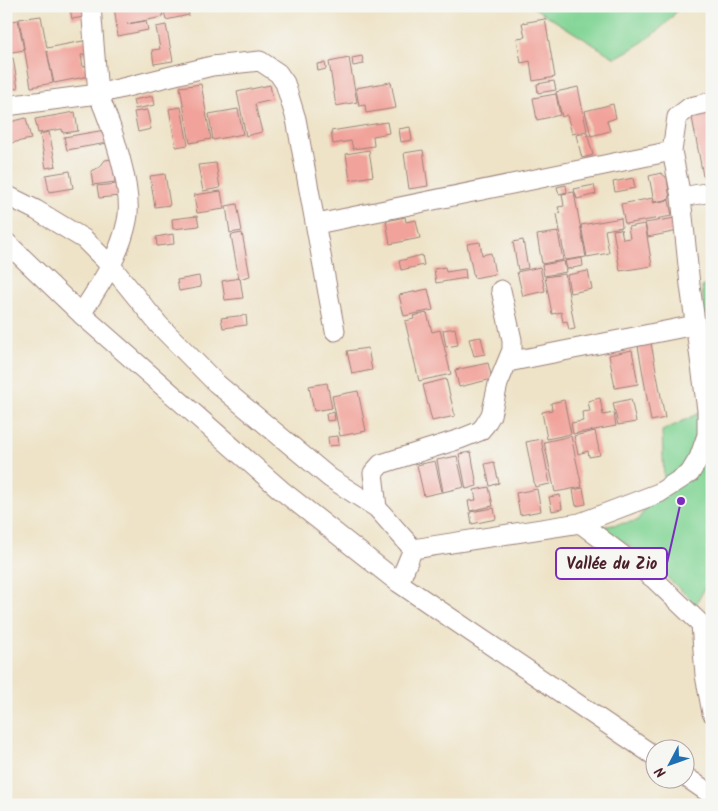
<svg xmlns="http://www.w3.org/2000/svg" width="718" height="811" font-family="Kalam,sans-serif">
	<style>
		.green { fill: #83d596; stroke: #667a60 }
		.building { fill: #f1a29a }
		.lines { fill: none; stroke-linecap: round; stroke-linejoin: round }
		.minor-casing { stroke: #9c8179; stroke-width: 21 }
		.minor { stroke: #fff; stroke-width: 19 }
		.leader { fill: none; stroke: #7b2cbf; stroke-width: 2 }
		.callout-dot { fill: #7b2cbf; stroke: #f6f6f2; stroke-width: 2 }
		.callout { fill: #f6f6f2; stroke: #7b2cbf; stroke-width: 2 }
		.callout-label { font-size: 16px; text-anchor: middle; font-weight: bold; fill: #4a1f2b }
	</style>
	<rect width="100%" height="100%" fill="#f6f6f2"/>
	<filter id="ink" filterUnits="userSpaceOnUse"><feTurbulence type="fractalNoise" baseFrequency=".02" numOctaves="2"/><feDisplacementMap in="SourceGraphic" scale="10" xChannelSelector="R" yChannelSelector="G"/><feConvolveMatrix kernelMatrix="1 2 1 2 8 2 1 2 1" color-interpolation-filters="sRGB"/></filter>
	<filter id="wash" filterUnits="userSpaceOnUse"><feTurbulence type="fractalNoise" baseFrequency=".0096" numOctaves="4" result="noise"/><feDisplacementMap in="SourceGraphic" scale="20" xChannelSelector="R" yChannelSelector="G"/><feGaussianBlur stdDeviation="1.12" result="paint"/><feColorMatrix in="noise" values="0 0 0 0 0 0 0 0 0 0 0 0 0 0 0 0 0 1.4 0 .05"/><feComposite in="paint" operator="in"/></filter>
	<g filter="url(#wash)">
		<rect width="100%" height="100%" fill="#eee3c7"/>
		<!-- green -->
		<path class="green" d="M531,6H680C665,30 639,45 615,58Z
			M712,281V342L705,325L702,287Z
			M712,395V576L696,604L641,554L601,527L637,521L664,481L662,431L702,412Z"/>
		<g id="blocks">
			<!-- building -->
			<path class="building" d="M82,6L84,17L72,19L70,8Z
				M114,6H161L163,17L127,24L146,21L148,30L118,36Z
				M163,6H187L189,15L166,20Z
				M41,16L47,48L88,40L91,53L81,55L83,67L93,65L95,75L54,83L47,51L53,83L31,87L19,19Z
				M545,19L555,77L533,81L530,61L521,63L517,38L525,37L522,23Z
				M18,20L24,50L6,53V22Z
				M166,25L173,61L154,64L152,50L160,49L156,27Z
				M362,56L364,64L353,66L352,58Z
				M13,58L18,88L9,90L6,60Z
				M349,58L357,102L336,106L329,62Z
				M325,63L326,69L318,71L317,64Z
				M554,81L556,90L538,93L537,84Z
				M391,82L396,108L366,113L365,105L359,106L356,88Z
				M201,84L211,139L190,143L180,87Z
				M270,85L273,100L255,104L262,132L246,136L237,92Z
				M578,87L587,131L572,134L567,115L562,117L556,92Z
				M556,94L560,115L537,120L533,98Z
				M153,96L155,105L135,109L133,100Z
				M613,104L616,118L607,121L610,131L591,136L585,111Z
				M181,107L188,145L176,147L169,109Z
				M712,108V174L703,176L691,112Z
				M238,109L243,134L213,140L209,114Z
				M147,110L151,129L138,132L134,112Z
				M75,112L78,131L63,133L62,129L38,133L35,119Z
				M26,118L31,139L6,144V123Z
				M387,122L389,133L373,136L374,146L353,149L351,141L333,144L331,131Z
				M410,127L412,140L401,142L399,129Z
				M105,130L107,143L67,150L64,137Z
				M49,132L56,166L46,168L40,134Z
				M587,133L593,155L582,158L576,135Z
				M369,150L373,176L350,180L346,154Z
				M423,150L428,186L409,189L404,153Z
				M112,159L115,182L93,185L91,171L100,167L105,160Z
				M216,163L220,188L203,191L198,165Z
				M70,171L73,188L49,192L46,175Z
				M661,173L667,178L670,199L654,202L649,176Z
				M165,174L170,205L155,207L150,176Z
				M633,178L635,188L615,192L613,182Z
				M118,184L119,196L99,198L97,186Z
				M566,185L567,192L559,194L557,187Z
				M594,185L596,194L577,199L574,189Z
				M221,191L224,209L197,213L194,195Z
				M574,192L586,257L565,260L557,214L560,213L558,207L564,206L562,194Z
				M653,198V203L669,200L672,216L625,224L621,204Z
				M237,204L242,231L230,233L226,206Z
				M197,216L199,226L173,229L172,219Z
				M405,217L406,222L416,220L420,238L390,244L386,221Z
				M621,218L622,227L605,230L609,253L587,257L581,225Z
				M675,218L678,231L648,237L645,223Z
				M645,224L652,266L620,271L613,230L621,229L623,239L630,238L628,227Z
				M558,232L563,260L542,264L537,235Z
				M242,233L250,276L239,279L231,235Z
				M173,234L174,244L157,246L156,237Z
				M523,240L528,268L518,270L513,242Z
				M480,242L482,255L491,253L495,274L474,278L467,244Z
				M422,255L424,265L401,270L399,261Z
				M582,258L583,266L567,269L565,261Z
				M564,261L566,272L544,276L542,265Z
				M445,267L446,272L465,269L466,278L436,283L434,269Z
				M540,267L545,291L523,296L517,272Z
				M588,271L592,289L570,293L567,275Z
				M565,274L575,329L569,330L567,321L563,322L561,312L552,314L545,277Z
				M199,276L201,287L179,291L177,280Z
				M240,278L243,298L225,300L222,281Z
				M428,289L433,310L404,316L399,295Z
				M427,313L432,332L440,330L451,374L419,381L405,321L414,319L413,316Z
				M246,315L247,325L223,328L221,318Z
				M455,328L458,345L446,347L443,330Z
				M481,337L485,354L474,356L469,339Z
				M651,343L665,418L651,421L638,346Z
				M368,348L372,370L352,374L347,351Z
				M632,350L638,384L615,388L609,355Z
				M488,363L492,379L459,387L455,370Z
				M446,379L455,416L432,421L423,385Z
				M327,383L332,408L314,411L309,386Z
				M358,391L366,431L340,436L332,396Z
				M600,398L603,415L614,413L616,426L573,434L571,423L583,421L582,412L590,411L588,401Z
				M631,399L636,422L618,425L613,403Z
				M564,400L571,434L547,439L542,412L552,410L551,403Z
				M334,412L335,420L327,421L326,414Z
				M595,431L600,455L589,457L588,451L578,454L574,436Z
				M338,436L339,445L329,446L328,437Z
				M571,436L582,487L555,492L544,442Z
				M541,439L550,484L535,487L526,442Z
				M471,452L477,486L466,489L459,454Z
				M457,456L464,487L443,492L437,460Z
				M435,461L442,492L424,496L417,465Z
				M494,462L499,483L490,486L485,464Z
				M489,487L493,506L470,511L468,501L476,500L474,490Z
				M583,488L586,504L576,506L573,490Z
				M537,489L541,511L520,515L516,493Z
				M560,495L562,509L552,511L549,497Z
				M494,508L496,519L472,524L470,512Z"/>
		</g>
	</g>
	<g filter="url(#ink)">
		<use href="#blocks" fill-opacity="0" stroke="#9c8179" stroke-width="1"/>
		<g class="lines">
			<defs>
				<path id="minor" d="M91,6L98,94L212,66L260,61L278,73L285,83L296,119L335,331
					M6,106L98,94C111,124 134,190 127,221C120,256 100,285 81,314
					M6,195L36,210L84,239L112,267L159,325L216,383L330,478L377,508L413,549L580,523L654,579L701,624L712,628
					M681,197L712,192
					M317,224L672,151
					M6,242L81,314L281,490L399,583L656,757
					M508,362L695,325
					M377,508L373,473L381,464L460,439L480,431L485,425L491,415L498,384L512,350V340L501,290
					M580,523L659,493L690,473L699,458L707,435V410L690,285L681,197L672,151L677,117L690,107L712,102
					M399,583L413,549
					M701,624L705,675L712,713
					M686,777L712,795"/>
			</defs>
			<!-- minor casing -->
			<use href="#minor" class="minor-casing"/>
			<!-- minor -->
			<use href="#minor" class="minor"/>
		</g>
	</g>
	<!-- callouts -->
	<path class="leader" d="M681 501L667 563"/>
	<circle class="callout-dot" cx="681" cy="501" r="5"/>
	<rect class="callout" x="556" y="548" width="111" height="31" rx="5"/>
	<g class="callout-label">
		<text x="612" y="569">Vallée du Zio</text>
	</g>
	<!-- margin -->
	<rect width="718" height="811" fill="none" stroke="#f6f6f2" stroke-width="25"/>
	<!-- north arrow -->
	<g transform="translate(670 764) rotate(229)"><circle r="24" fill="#f6f6f2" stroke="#b1a0a2"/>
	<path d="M0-4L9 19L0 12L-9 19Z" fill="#1f6fb2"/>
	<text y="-8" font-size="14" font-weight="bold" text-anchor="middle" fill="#4a1f2b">N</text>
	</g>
</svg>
